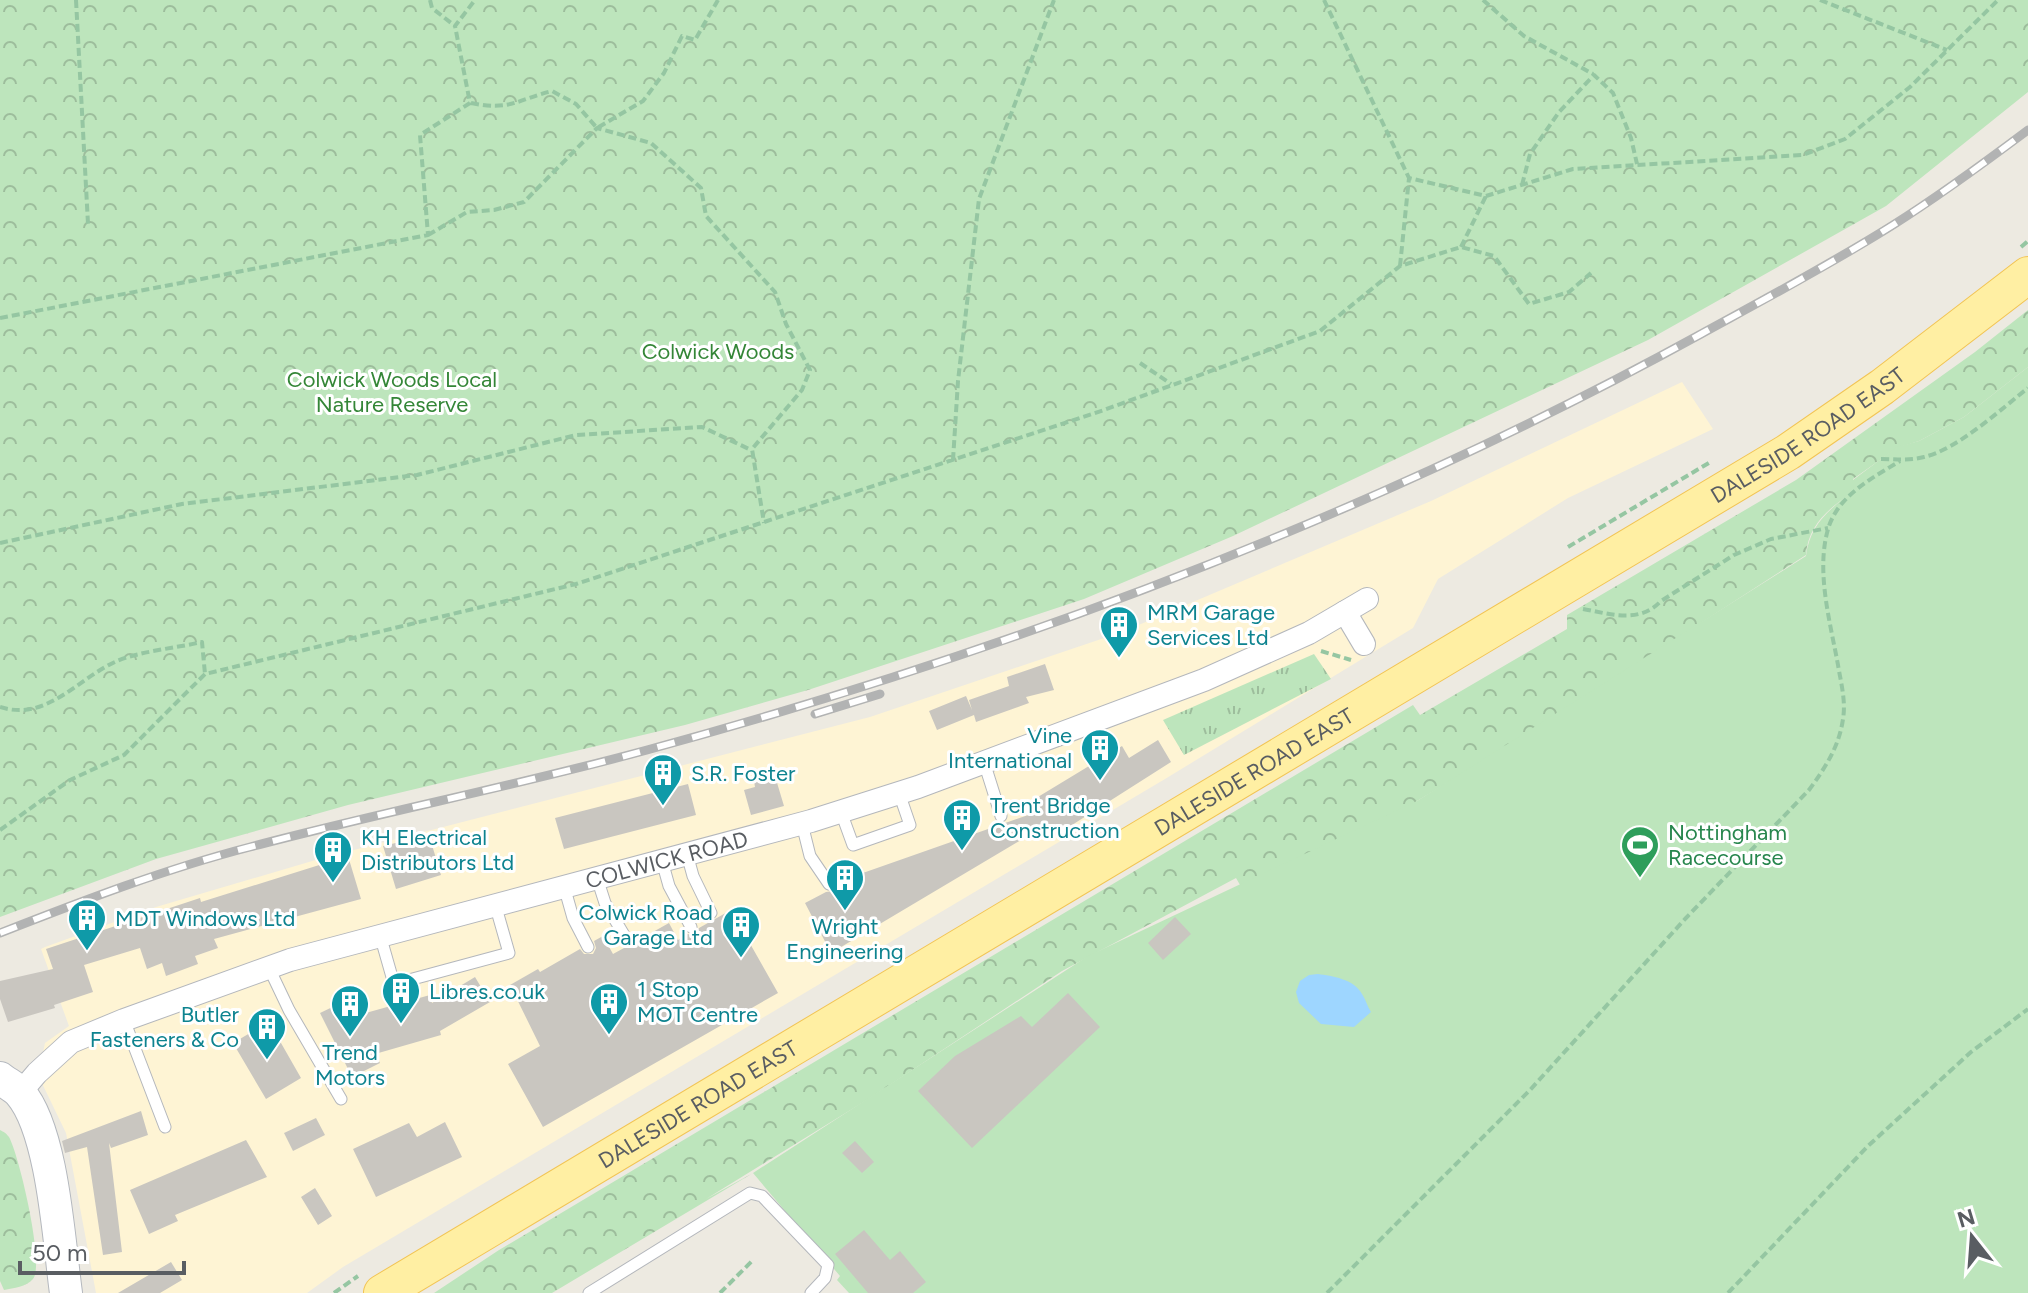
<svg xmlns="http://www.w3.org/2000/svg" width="2028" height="1293" font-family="Figtree,sans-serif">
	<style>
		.commercial { fill: #fef4d4 }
		.grass { fill: url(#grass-tufts) }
		.forest { fill: url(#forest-crowns) }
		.pitch { fill: #bde5bc }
		.water { fill: #9ed6ff }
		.building { fill: #c9c6c0 }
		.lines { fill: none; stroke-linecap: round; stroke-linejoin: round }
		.lane-casing { stroke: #b4b7bc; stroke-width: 13 }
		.street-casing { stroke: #b4b7bc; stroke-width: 24 }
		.secondary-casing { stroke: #b4b8be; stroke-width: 34 }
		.primary-casing { stroke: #f2c454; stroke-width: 38 }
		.path { stroke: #95c6a2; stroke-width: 4; stroke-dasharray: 8 4; stroke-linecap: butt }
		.lane { stroke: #fff; stroke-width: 11 }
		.street { stroke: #fff; stroke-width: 22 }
		.secondary { stroke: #fff; stroke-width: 32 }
		.primary { stroke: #ffefa3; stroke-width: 36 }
		.rail-casing { stroke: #b2b3b3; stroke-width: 9 }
		.rail { stroke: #fff; stroke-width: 6; stroke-dasharray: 18; stroke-linecap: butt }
		.labels { text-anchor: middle; stroke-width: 6; stroke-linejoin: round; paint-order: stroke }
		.park-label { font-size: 22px; fill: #348637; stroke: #fff }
		.street-label { font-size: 22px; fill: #595d62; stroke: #fff }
		.culture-label { font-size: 22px; fill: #0d838f; stroke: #fff; text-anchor: start }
		.leisure-label { font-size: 22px; fill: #27864d; stroke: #fff; text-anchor: start }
	</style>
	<defs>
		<pattern id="grass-tufts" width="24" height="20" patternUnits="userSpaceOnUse" patternTransform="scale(2)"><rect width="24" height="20" fill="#bde5bc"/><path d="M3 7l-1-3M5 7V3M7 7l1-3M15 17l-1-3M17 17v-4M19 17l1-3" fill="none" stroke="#9dbd9c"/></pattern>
		<pattern id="forest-crowns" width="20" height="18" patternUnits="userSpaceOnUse" patternTransform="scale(2)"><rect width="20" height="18" fill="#bde5bc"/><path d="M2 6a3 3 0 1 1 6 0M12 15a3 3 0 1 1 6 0" fill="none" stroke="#9dbd9c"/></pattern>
	</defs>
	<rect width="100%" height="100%" fill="#edeae1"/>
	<!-- commercial -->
	<path class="commercial" d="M1682,382L1713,429L1568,498L1438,579L1413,628L1165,779L343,1267L307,1293H96L66,1133L38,1075L45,1043L69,1026L41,949L45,947L156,907L319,859L870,717L1122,632L1431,501Z"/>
	<!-- grass -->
	<path class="grass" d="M1314,654L1331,679L1184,755L1163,720Z"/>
	<!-- forest -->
	<path class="forest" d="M0,0H2028V92L1886,206L1648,340L1233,536L1084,599L808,690L685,725L348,805L156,859L0,917Z
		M2028,310V367L1964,417L1919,441L1897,448L1853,479V492C1829,508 1808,525 1806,555L1529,734L1417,801L1265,928L1236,878L1062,971L870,1098L706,1199L753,1173L552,1293H434L499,1250L1413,705L1420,715L1567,629V615L1796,480L1975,352Z
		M0,1130C4,1132 6,1133 9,1137C19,1155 45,1264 33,1279C26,1287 14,1288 4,1290L0,1281Z"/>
	<!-- pitch -->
	<path class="pitch" d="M2028,367V1293H849L837,1280L840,1276L753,1173L1088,956L1417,801L1806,556C1810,524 1829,510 1853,491V480L1897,447L1919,441L1964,417Z"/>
	<!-- water -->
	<path class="water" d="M1318,974C1332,976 1354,979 1362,994C1366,1000 1367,1006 1371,1012L1354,1027L1321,1024L1299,1003L1296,992L1300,981L1309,975Z"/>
	<!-- building -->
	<path class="building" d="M1045,664L1054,690L1026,697L1029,703L976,722L974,715L937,730L929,711L966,696L972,710L969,700L1009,686L1007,677Z
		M1158,740L1171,762L1050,839L1043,827L831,953L805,903L826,892L833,891L837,886L860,874L1034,813L1028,803L1122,746L1129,758Z
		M775,776L784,806L751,815L744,790L755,787L754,781Z
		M688,784L696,815L564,849L555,818Z
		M429,835L441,875L396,889L383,846Z
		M348,856L361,899L214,939L218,948L195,956L198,964L166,976L162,963L147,969L140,948L84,965L93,992L54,1005L55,1008L8,1022L0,999V981L53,969L46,949L200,898L201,902Z
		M731,910L778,993L543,1127L508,1064L540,1046L510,985L538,969L540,972L580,949L584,954H593L596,948L594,941L603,936L613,954L624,948H631L635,942L669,923L678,940L687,934L694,935L699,928Z
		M1175,917L1191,934L1163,960L1148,943Z
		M475,977L490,1002L440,1031L441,1035L375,1054L380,1063L352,1077L320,1013L347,1000L355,1016L430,995L432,1003Z
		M1068,993L1100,1027L972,1148L918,1091L955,1056L1021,1016L1032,1027Z
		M269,1022L301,1078L266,1099L233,1043Z
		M141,1111L148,1135L111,1148L109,1143L122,1252L103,1255L87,1147L65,1153L62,1141Z
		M316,1118L325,1135L293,1151L284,1133Z
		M445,1122L462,1157L376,1197L353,1149L409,1123L417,1137Z
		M246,1140L267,1177L175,1215L178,1221L149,1234L130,1190Z
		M855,1141L874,1162L862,1173L842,1153Z
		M315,1188L332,1216L318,1225L301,1197Z
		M864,1230L890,1260L900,1251L926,1282L913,1293H868L835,1254Z
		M171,1262L182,1280L160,1293H118Z"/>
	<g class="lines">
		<defs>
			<path id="lane" d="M984,762L1001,816
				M841,812L853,845L910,825L899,793
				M802,824L810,856L829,884
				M687,854L693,876L711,913
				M662,861L669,886L691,927
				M597,878L605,903L627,940
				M564,886L573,918L588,947
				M380,935L394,984L509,953L495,904
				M269,968L289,1010L341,1099
				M124,1020L165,1127
				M589,1293L750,1193L762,1196L828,1265L825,1278L811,1293"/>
			<g id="street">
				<path d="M1345,612L1364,644"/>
				<path id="s1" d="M20,1093L37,1073L71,1042L124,1020L290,960L811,821L918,787L1204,680L1309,633L1367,599"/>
			</g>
			<path id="secondary" d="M0,1078C6,1083 15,1087 20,1093C53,1131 59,1243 66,1293"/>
			<g id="primary">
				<path id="s2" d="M382,1293L1788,452L1882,387L2028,275"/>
			</g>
		</defs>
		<!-- lane casing -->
		<use href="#lane" class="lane-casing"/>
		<!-- street casing -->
		<use href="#street" class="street-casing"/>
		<!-- secondary casing -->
		<use href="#secondary" class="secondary-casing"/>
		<!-- primary casing -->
		<use href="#primary" class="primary-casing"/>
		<!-- path -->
		<path class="path" d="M76,0L88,224
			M430,0L432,8L455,26
			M1324,0L1409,178L1486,196L1573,169L1803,155L1845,139L1910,87L1998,0
			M1483,0L1524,36L1593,74
			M1820,0L1947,50
			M471,103C511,111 516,100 552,91L576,104L597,128L643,101L664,73L682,36L695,40L718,0
			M1522,185L1530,154L1559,112L1594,75L1613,93L1631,138L1637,164
			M428,235L467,212L494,210L524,202L597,128L651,143L701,188L706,216L775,292L786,324L810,370L802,390L752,449L764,523
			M1461,247L1486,196
			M2021,247L2028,241
			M1400,266L1409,178
			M0,318L428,235L420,135L470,103L455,26L475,0
			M1140,363L1171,384
			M1881,459C1896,459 1909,461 1924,457C1958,449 2000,410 2028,388
			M953,460L958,381L979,199L1054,0
			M0,543L182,504L417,475L576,435L702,427L749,449
			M1568,547L1712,461
			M1583,609C1611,614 1639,624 1661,601L1734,555L1771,539L1828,528
			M1321,651L1351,660
			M0,707C47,722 78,678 117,661C141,651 176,648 202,642L205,674
			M0,830L70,780L124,755L205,674L576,584L1104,410L1320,331L1400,266L1461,247L1494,256L1529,304L1569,292L1591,273
			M334,1293L358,1276
			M720,1293L753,1260
			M1327,1293L1530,1090L1685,919L1809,790C1825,768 1839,747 1843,719C1846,701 1841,683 1838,665C1830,621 1815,569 1829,526C1840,494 1874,477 1900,461
			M1728,1293L1868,1146L1971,1052L2028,1009"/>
		<!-- lane -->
		<use href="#lane" class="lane"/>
		<!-- street -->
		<use href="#street" class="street"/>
		<!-- secondary -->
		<use href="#secondary" class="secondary"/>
		<!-- primary -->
		<use href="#primary" class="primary"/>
		<defs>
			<path id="rail" d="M815,714L880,694
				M0,933C82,901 165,869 250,847C382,812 515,786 647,750C1011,651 1370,516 1701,334C1765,299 1831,264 1893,225C1939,196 1984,163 2028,130"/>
		</defs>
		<!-- rail casing -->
		<use href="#rail" class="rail-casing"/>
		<!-- rail -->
		<use href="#rail" class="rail"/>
	</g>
	<!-- icons -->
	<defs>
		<symbol id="building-pin" viewBox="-11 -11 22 30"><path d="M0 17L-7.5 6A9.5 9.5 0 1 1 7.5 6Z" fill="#0f9aa8" stroke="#fff"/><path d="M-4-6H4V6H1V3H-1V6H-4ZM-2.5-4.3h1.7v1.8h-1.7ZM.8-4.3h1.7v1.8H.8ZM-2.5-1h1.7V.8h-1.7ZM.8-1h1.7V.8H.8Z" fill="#fff"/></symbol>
		<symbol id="stadium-pin" viewBox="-11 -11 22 30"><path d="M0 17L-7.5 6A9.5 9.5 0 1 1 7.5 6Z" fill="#2e9e5b" stroke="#fff"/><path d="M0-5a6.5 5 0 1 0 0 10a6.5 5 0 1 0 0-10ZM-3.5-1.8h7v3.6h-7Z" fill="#fff"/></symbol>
	</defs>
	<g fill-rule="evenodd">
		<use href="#building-pin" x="1097" y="603" width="44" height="60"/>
		<use href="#building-pin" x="1078" y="726" width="44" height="60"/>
		<use href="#building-pin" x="641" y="751" width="44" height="60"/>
		<use href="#building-pin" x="940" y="796" width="44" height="60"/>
		<use href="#stadium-pin" x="1618" y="823" width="44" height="60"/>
		<use href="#building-pin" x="311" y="828" width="44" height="60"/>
		<use href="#building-pin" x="823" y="856" width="44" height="60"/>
		<use href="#building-pin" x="65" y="896" width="44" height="60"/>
		<use href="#building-pin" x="719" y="903" width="44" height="60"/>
		<use href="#building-pin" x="379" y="969" width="44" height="60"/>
		<use href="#building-pin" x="587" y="980" width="44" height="60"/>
		<use href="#building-pin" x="328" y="982" width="44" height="60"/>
		<use href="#building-pin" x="245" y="1005" width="44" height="60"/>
	</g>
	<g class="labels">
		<!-- park labels -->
		<g class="park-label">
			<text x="718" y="359">Colwick Woods</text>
			<text x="392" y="387">Colwick Woods Local<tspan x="392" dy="25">Nature Reserve</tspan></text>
		</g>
		<!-- street labels -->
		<g class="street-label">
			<text dy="8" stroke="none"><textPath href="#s2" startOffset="1664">DALESIDE ROAD EAST</textPath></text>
			<text dy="8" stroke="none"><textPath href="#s2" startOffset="1016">DALESIDE ROAD EAST</textPath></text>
			<text dy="8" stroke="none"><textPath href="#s1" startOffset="696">COLWICK ROAD</textPath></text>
			<text dy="8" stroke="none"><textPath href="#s2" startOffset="368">DALESIDE ROAD EAST</textPath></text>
		</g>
		<!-- culture labels -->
		<g class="culture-label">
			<text x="1147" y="620">MRM Garage<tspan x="1147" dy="25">Services Ltd</tspan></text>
			<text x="1072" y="743" text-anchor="end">Vine<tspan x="1072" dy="25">International</tspan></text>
			<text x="691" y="781">S.R. Foster</text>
			<text x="990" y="813">Trent Bridge<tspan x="990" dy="25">Construction</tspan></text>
			<text x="361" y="845">KH Electrical<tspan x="361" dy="25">Distributors Ltd</tspan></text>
			<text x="713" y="920" text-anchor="end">Colwick Road<tspan x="713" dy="25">Garage Ltd</tspan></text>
			<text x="115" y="926">MDT Windows Ltd</text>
			<text x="845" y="934" text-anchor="middle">Wright<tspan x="845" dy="25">Engineering</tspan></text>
			<text x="637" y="997">1 Stop<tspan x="637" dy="25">MOT Centre</tspan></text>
			<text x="429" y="999">Libres.co.uk</text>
			<text x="239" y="1022" text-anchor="end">Butler<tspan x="239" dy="25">Fasteners &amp; Co</tspan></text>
			<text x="350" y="1060" text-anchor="middle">Trend<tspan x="350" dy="25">Motors</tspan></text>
		</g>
		<!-- leisure labels -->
		<g class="leisure-label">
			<text x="1668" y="840">Nottingham<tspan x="1668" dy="25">Racecourse</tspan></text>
		</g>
	</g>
	<!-- north arrow -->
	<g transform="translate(1972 1237) rotate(343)" stroke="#ffffff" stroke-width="6" paint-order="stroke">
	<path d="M0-6L14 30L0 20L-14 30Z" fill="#595d62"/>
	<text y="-12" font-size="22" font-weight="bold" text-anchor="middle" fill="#595d62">N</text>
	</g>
	<!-- scale -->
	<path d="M20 1261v12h164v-12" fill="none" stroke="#595d62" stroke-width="4"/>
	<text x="32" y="1261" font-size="24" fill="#595d62" stroke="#ffffff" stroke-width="6" paint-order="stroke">50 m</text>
</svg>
